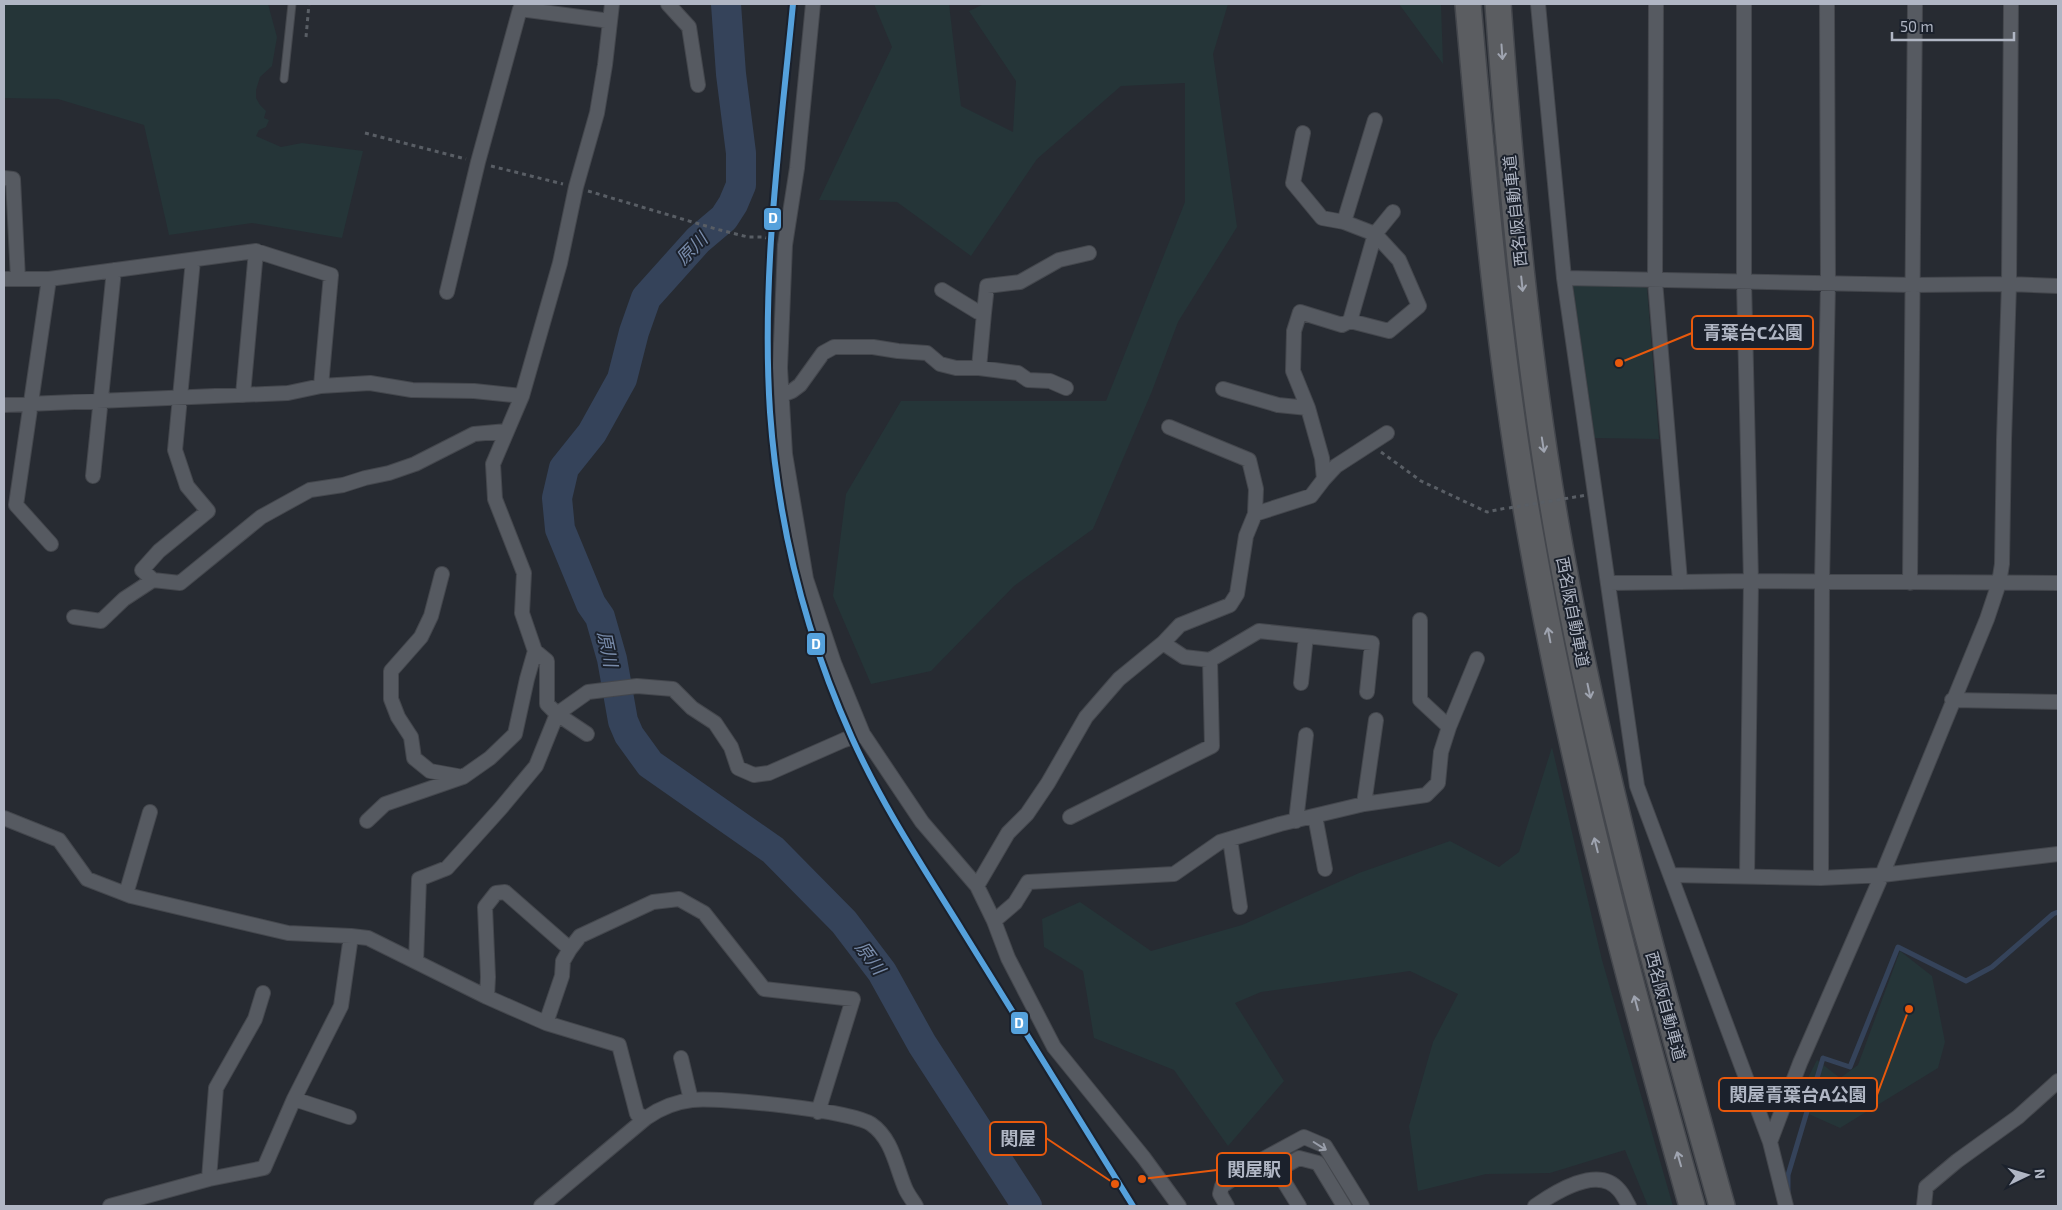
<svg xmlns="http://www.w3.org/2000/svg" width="2062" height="1210" font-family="'Exo 2','Noto Sans JP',sans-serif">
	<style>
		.green { fill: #253538 }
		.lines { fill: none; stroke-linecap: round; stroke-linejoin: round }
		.stream { stroke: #35435a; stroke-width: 5 }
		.river { stroke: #35435a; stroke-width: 30 }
		.lane-casing { stroke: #44474d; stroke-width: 9 }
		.street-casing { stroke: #44474d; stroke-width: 16 }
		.highway-casing { stroke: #44474d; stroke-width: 28 }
		.path { stroke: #595e65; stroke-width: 3; stroke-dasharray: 4 4; stroke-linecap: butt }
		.lane { stroke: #565a61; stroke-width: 7 }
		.street { stroke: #565a61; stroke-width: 14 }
		.highway { stroke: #5b5d61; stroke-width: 25 }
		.path-bridge { stroke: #595e65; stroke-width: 3; stroke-dasharray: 4 4; stroke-linecap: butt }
		.rail-1-casing { stroke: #1b212c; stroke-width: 10 }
		.rail-1 { stroke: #55a1dc; stroke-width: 6 }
		.oneway { stroke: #9fa4b0 }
		.oneway2 { stroke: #9a9fab }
		.labels { text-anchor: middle; stroke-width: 4; stroke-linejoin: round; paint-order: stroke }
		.street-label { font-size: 16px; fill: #b0b6c4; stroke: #1b212c }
		.water-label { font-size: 18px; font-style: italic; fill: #798cab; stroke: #1b212c }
		.leader { fill: none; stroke: #e8590c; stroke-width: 2 }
		.callout-dot { fill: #e8590c; stroke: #1b212c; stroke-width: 2 }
		.callout { fill: #1b212c; stroke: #e8590c; stroke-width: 2 }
		.callout-label { font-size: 18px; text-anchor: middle; font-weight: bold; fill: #b0b6c4 }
		.line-badge { stroke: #1b212c; stroke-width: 2 }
		.badge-label { font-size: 14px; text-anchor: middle; font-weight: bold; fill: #fff }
	</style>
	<rect width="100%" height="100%" fill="#272b32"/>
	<!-- green -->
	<path class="green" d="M4,4H268L277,37L272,66L260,77L256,90V98L260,105L266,111L264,118L269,120L266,127L259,130L256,136L281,147L302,143L363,151L342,238L252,223L169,235L144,125L58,99L4,98Z
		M874,4H949L961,106L1013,132L1016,81L969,11L984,4H1228L1213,54L1237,227L1178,322L1152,391L1093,529L1014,586L931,671L871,684L833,596L846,494L901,401H1106L1185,202V83L1121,86L1037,159L971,256L897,202L819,200L892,47Z
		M1399,4H1441L1443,64Z
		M1596,279L1647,288L1659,439L1595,438L1573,285Z
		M1552,747L1602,960L1673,1206H1648L1625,1150L1550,1173L1486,1174L1418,1191L1409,1126L1433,1042L1458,994L1410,971L1261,992L1235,1003L1284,1081L1228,1146L1174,1070L1094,1038L1083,971L1044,947L1042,919L1080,902L1151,951L1242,925L1359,873L1450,841L1499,867L1519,852Z
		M1900,951L1932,976L1945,1042L1938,1068L1840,1128L1793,1107L1817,1060L1840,1078L1858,1065Z"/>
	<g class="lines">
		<!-- stream -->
		<path class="stream" d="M1788,1191V1175L1823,1058L1850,1067L1898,947L1966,981L1992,967L2053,914L2058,912"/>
		<!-- river -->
		<path class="river" d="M726,4L731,74L741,153V185L733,204L724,218L698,240L646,298L634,332L622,379L592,433L564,468L557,498L560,529L591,604L600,617L612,659L623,721L629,735L650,764L773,850L844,922L882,972L922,1044L1027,1206"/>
		<defs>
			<path id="lane" d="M284,79L292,4"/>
			<path id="street" d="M668,4L689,27L698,85
				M813,4L797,168L785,245L780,368L785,454L806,579L834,663L863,734L922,822L977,886L994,921L1008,958L1054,1047L1144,1158L1179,1206
				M1538,4L1564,278L1637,786L1770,1142
				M1656,4L1655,281L1680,581
				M1744,4V282L1751,581L1747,877
				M1303,133L1293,183L1322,218L1344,222
				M4,178L13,179L18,279
				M193,260L175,450L187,486L208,511L159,551L142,570L153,580L180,583L261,517L310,490L343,485L365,478L389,473L415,464L474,434L507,431
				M1564,278L1913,285L2009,284L2058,286
				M4,279H49L256,251L331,275L321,386
				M49,279L16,505L51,544
				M942,290L978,312L984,313L979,368
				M447,292L478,162L520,9L610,21
				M984,313L987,286L1020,282L1059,260L1089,253
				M1350,321L1389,331L1419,306L1399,260L1375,234L1393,212
				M1223,389L1278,405L1308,408L1322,458L1324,479L1311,496L1255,514
				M243,395L256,251
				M782,395L792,391L800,385L823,353L834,347H873L898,351L927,353L940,364L956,368H979L1018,373L1028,380L1050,381L1066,388
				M4,405L288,393L321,386L370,383L412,390L474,391L522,396
				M1308,408L1293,371L1294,331L1300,312L1342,325L1350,321L1375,234L1344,222L1375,120
				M93,476L114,270
				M1324,479L1336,466L1387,433
				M442,574L431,616L421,637L391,671V699L398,717L411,737L414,758L430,771L463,777
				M1609,583L1751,581L2058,583
				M1910,583L1915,4
				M74,617L101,621L124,599L153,580
				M1420,620V700L1449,727
				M1163,643L1184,657L1210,660L1259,631L1372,643L1367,692
				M535,651L547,661V704L557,714L588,692L637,686L673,689L692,708L715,723L731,747L738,768L754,775L769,773L844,740L863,734
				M1301,683L1306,636
				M1952,700L2058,702
				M1364,804L1376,720
				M1315,816L1325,869
				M1070,817L1212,746L1210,660
				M4,818L59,840L87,879L131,896L288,933L351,936L341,1006L294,1099
				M367,821L385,804L463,777L490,758L515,734L527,679L535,651L522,613L524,573L495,499L493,464L522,396L560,263L576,187L597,113L605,65L612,4
				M1296,821L1306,735
				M1230,839L1240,907
				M1671,875L1821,878L1882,875L2058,854
				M1821,878L1822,582L1828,284L1827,4
				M977,886L1008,833L1027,814L1048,783L1086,717L1119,679L1163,643L1180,625L1230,605L1237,594L1246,536L1255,514L1256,489L1249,460L1169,427
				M126,894L150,812
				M994,921L1015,903L1028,882L1174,874L1220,842L1280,824L1364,804L1426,795L1438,783L1441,752L1449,727L1477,659
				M351,936L368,938L487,997L546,1023
				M570,949L580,936L653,902L679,899L704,913L764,989L853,999L818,1112
				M416,962L419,879L447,868L501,808L536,766L557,714L587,734
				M487,997L488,977L485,907L496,893L505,892L570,949L563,961L562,976L546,1023L619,1045L637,1114L646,1118
				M681,1058L691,1100
				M209,1179L264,1168L294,1099L349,1117
				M110,1206L209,1179L216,1088L255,1019L263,993
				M541,1206L646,1118C660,1108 674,1102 692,1100C719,1097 850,1110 871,1124C893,1139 896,1168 906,1190C909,1196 913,1201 916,1206
				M1227,1206L1220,1194L1222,1186L1256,1163L1304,1137L1325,1146L1362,1206
				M1299,1206L1283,1180L1285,1166L1299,1158L1318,1163L1344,1206
				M1535,1206C1554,1193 1598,1164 1619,1190C1623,1194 1626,1201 1629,1206
				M1786,1206L1770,1142L1800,1063L1882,875L1987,619L1999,583L2002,564L2004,440L2009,284L2011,4
				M1924,1206L1926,1187L1957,1161L2018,1117L2058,1081"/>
			<path id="highway" d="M1468,4C1484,186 1500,368 1533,548C1573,771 1631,989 1692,1206
				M1498,4C1511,182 1527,360 1558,536C1598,763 1660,985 1722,1206"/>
		</defs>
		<!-- lane casing -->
		<use href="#lane" class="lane-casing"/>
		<!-- street casing -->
		<use href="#street" class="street-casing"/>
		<!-- highway casing -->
		<use href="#highway" class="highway-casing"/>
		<!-- path -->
		<path class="path" d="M306,37L309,4
			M365,133L466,159
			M491,166L563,184
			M588,191L716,229L748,237H764L772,240
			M1381,452L1421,481L1487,512L1506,508"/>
		<!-- lane -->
		<use href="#lane" class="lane"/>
		<!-- street -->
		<use href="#street" class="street"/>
		<!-- highway -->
		<use href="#highway" class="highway"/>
		<!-- path-bridge -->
		<path class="path-bridge" d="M1509,508L1587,495"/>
		<defs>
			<path id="rail-1" d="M793,4C780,139 761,276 770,412C778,524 806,636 852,738C882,805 923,867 962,930C1019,1022 1076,1114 1133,1206"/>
		</defs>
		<!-- rail-1 casing -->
		<use href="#rail-1" class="rail-1-casing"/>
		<!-- rail-1 -->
		<use href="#rail-1" class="rail-1"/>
	</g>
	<!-- one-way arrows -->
	<defs><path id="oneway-shaft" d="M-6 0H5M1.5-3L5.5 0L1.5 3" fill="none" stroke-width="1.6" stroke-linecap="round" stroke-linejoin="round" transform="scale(1.25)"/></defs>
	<g class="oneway">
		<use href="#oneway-shaft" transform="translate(1502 52) rotate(86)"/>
		<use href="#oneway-shaft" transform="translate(1522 284) rotate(84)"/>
		<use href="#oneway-shaft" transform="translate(1543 445) rotate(81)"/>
		<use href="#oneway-shaft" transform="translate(1549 635) rotate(-101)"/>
		<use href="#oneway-shaft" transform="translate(1589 691) rotate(78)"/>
		<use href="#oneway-shaft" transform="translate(1596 845) rotate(-104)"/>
		<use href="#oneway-shaft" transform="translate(1636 1003) rotate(-105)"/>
		<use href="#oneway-shaft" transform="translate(1679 1159) rotate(-106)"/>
	</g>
	<use class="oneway2" href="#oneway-shaft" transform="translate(1320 1146) rotate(32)"/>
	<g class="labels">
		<!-- street labels -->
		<g class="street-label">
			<text transform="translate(1515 211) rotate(-96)" y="6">西名阪自動車道</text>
			<text transform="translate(1573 612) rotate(79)" y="6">西名阪自動車道</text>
			<text transform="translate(1666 1006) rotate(75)" y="6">西名阪自動車道</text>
		</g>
		<!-- water labels -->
		<g class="water-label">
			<text transform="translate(692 249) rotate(-46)" y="6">原川</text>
			<text transform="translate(607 649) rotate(78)" y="6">原川</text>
			<text transform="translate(870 958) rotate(54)" y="6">原川</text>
		</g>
	</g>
	<!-- callouts -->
	<path class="leader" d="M1619 363L1692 333M1909 1009L1877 1095M1115 1184L1046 1138M1142 1179L1217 1170"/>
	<g class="callout-dot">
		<circle cx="1619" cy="363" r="5"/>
		<circle cx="1909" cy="1009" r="5"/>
		<circle cx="1115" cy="1184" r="5"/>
		<circle cx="1142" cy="1179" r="5"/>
	</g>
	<g class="callout">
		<rect x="1692" y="316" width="121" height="33" rx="5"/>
		<rect x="1719" y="1078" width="158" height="33" rx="5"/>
		<rect x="990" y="1122" width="56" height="33" rx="5"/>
		<rect x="1217" y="1153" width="74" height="33" rx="5"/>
	</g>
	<g class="callout-label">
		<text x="1753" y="339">青葉台C公園</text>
		<text x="1798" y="1101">関屋青葉台A公園</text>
		<text x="1018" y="1145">関屋</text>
		<text x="1254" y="1176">関屋駅</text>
	</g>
	<g class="line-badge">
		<rect x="763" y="207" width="19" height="24" rx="5" fill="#55a1dc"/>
		<rect x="806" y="632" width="20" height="24" rx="5" fill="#55a1dc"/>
		<rect x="1010" y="1011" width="19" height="24" rx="5" fill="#55a1dc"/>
	</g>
	<g class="badge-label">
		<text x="773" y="223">D</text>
		<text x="816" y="649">D</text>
		<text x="1019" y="1028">D</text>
	</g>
	<!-- border -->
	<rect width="2062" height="1210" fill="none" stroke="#b0b6c4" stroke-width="10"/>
	<!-- north arrow -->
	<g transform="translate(2027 1175) rotate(85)" stroke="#1b212c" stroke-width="4" paint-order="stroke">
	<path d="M0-4L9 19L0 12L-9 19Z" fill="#b0b6c4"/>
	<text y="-8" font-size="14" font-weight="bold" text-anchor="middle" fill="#b0b6c4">N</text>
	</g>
	<!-- scale -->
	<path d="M1892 32v8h122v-8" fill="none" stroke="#b0b6c4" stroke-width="2.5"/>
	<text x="1900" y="32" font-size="15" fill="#b0b6c4" stroke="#1b212c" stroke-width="4" paint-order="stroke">50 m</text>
</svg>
